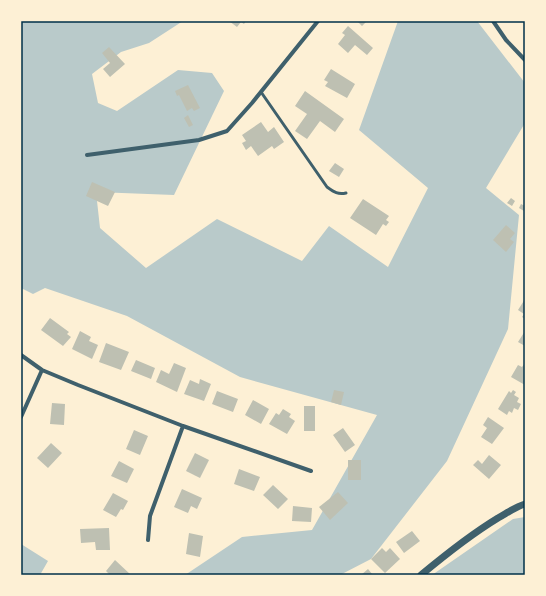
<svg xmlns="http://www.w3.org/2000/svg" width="546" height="596" font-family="Inter,sans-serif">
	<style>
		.green { fill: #b9caca }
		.building { fill: #bec0b2 }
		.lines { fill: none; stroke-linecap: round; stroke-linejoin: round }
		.service { stroke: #3f606c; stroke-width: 3 }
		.minor { stroke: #3f606c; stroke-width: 4 }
		.tertiary { stroke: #3f606c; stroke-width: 7 }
		.neatline { fill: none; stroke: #003049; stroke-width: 1.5 }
	</style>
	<rect width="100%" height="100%" fill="#fdf0d5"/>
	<!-- green -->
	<path class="green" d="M21,21H183L149,43L121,52L92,74L98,103L117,111L178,70L212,73L224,91L174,195L96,192L100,228L146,268L217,219L302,261L329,226L388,267L428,188L359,130L398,21H477L525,83V123L486,188L519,215L508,329L447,461L371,559L340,575H185L242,537L312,530L377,415L240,377L127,316L45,288L33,294L21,288Z
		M525,517V575H432L513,519Z
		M21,544L48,561L40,575H21Z"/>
	<!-- building -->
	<path class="building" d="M229,21H246L244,24L241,22L237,27Z
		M357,21H367L362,26Z
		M348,26L373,48L367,55L355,45L348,53L338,44L345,35L342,33Z
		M109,47L125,64L110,77L103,69L110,63L102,53Z
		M331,69L355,84L347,98L325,86L328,82L324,80Z
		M188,85L200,108L194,111L192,108L187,111L179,95L177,96L175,91Z
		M305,91L344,119L335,132L320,121L307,139L295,131L307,114L295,106Z
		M188,115L193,125L189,127L184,118Z
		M261,122L268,132L274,127L284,142L274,149L272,146L258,156L251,146L246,150L242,143L246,141L242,135Z
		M335,163L344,169L339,177L329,171Z
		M92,182L115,192L108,206L86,196Z
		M511,198L515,201L512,206L507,203Z
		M363,199L389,216L386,220L389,222L386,226L383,224L376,235L350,218Z
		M521,204L525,206L524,211L519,208Z
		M506,225L515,233L510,239L514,242L506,252L493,240Z
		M525,299V319L522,317L524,314L518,310Z
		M50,318L69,332L67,334L71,337L63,346L41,330Z
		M80,331L91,337L89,341L98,345L92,359L72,349Z
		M525,331V346L518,342Z
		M106,343L129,352L121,370L99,362Z
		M136,360L155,368L151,379L131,371Z
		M174,363L186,368L177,392L156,382L161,370L169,374Z
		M525,363V385L511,377L518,365L522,367Z
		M200,379L211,384L204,401L184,394L190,380L199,384Z
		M334,390L344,392L341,405L331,402Z
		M513,390L516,392L514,395L519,398L517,402L521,404L518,410L514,408L512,413L509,411L507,415L498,409L509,391L511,393Z
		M217,391L238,399L233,412L212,404Z
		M253,400L269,409L261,424L245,415Z
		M52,403L65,404L64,425L50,424Z
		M304,406H315V431H304Z
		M283,409L291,414L289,417L295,421L287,434L269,424L276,413L279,415Z
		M488,417L504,428L492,444L481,437L487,428L483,425Z
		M343,428L355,445L345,452L333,435Z
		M134,430L148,436L140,455L126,449Z
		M51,443L62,453L48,468L37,458Z
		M195,453L209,460L200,478L186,471Z
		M489,455L501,465L489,479L473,465L478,460L482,464Z
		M348,460H361V480H348Z
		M119,461L134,469L127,483L111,476Z
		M239,469L260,477L254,491L234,484Z
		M273,485L288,499L278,509L263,495Z
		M182,489L202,498L197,509L191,506L188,513L174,507Z
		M338,492L348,503L330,520L319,507Z
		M113,493L128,501L123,510L121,509L116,517L103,510Z
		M293,506L312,508L311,522L292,521Z
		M109,528L110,550H96L95,542L81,543L80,529Z
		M412,531L420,541L404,553L396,542Z
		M189,533L203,536L200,557L186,554Z
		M382,548L386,552L390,548L400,559L385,573L371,559Z
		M115,560L131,575H110L106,571Z
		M368,569L373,575H361Z"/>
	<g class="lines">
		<!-- service -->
		<path class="service" d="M261,92L327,187C334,192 338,195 346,193"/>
		<!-- minor -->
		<path class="minor" d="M493,21L506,40L525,60
			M87,155L199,140L227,131L252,103L318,21
			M21,355L42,370L78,385L183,426L311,471
			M21,417L42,370
			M148,540L150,516L183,426"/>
		<!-- tertiary -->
		<path class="tertiary" d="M421,575C445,555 470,535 498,518C507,513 515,507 525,504"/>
	</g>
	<!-- border -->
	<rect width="546" height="596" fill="none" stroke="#fdf0d5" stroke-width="44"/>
	<rect x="22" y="22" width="502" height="552" class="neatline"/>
</svg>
